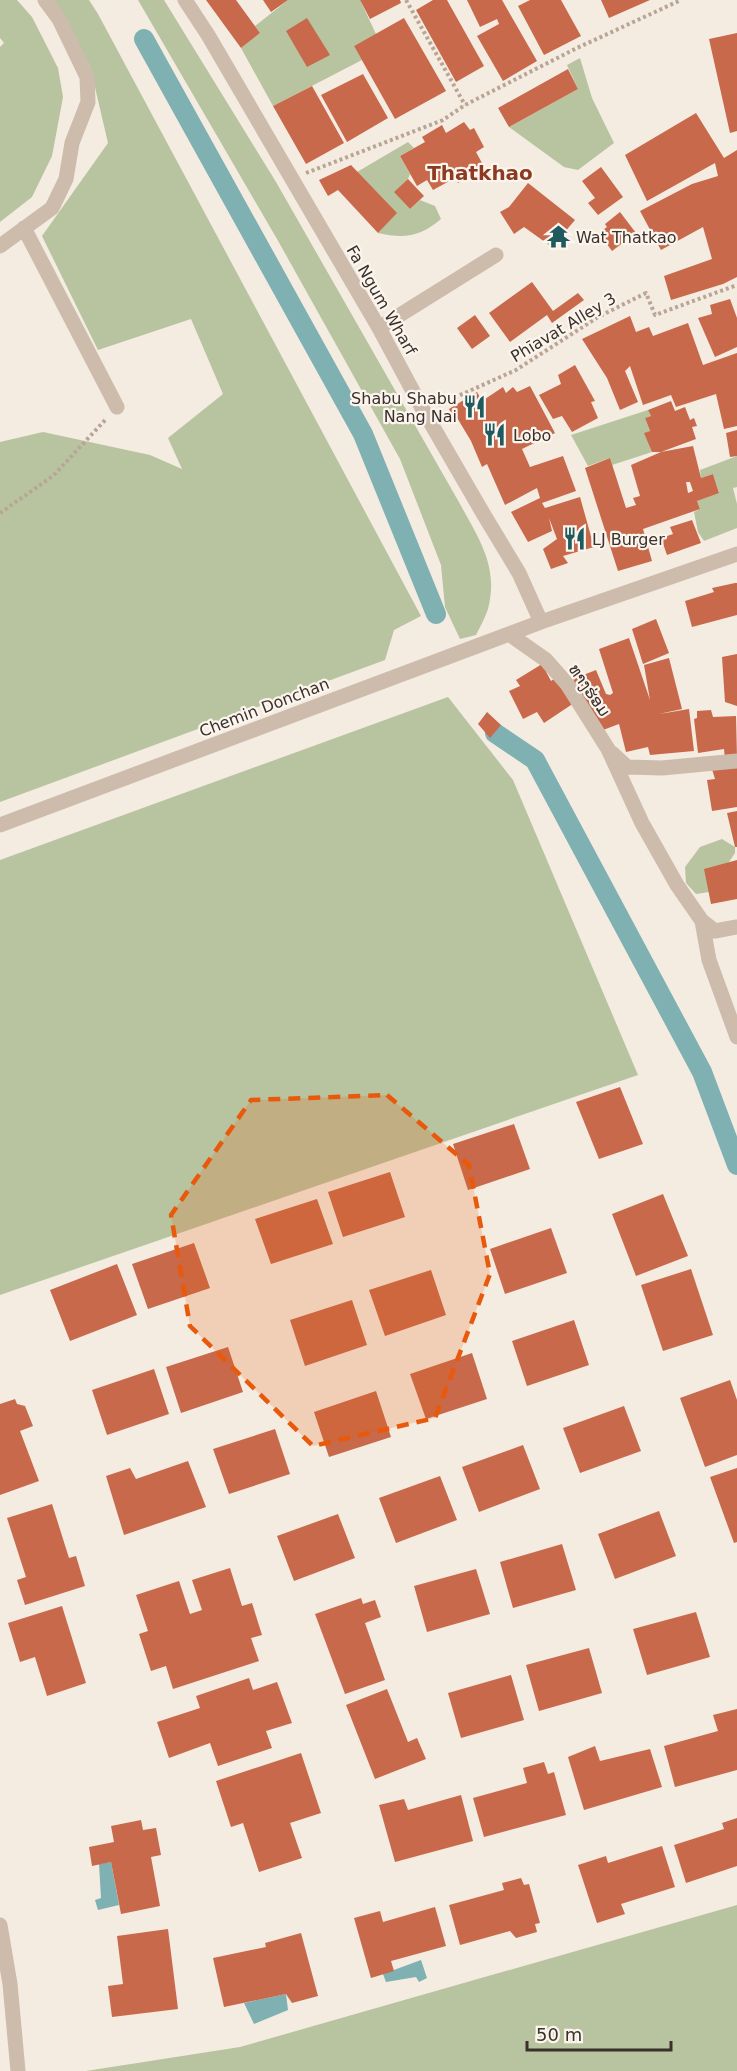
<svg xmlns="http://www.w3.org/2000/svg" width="737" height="2071" font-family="'DejaVu Sans','Noto Sans Lao',sans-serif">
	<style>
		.green { fill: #b8c4a0 }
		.water { fill: #7fb0b2 }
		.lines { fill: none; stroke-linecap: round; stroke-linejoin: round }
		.canal { stroke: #7fb0b2; stroke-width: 20 }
		.building { fill: #c8694b; fill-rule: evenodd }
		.path { stroke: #b9a596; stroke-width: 4; stroke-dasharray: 3 3; stroke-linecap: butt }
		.minor { stroke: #cdbbac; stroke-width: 15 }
		.marked { fill: #e8590c; fill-opacity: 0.2; stroke: #e8590c; stroke-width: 4.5; stroke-dasharray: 12 8; stroke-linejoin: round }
		.labels { text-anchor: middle; stroke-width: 4.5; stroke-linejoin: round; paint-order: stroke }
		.poi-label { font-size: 16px; fill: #3b302b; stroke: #fbf5ee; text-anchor: start }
		.street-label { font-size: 16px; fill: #3b302b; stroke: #fbf5ee }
		.quarter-label { font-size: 20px; font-weight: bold; fill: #8c3b22; stroke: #fbf5ee }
	</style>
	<rect width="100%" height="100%" fill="#f4ebe1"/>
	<!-- green -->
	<path class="green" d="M0,0H17L32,17L58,68L63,97L52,156L32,197L0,222V47L4,43L0,38Z
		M53,0H89L98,14L421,616L394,630L385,660L0,802V442L43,432L150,455L182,469L168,438L223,394L191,319L98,350L42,236L108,143L90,66Z
		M138,0H164L276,182L460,504C479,539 499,567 488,609C485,618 480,627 476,635L460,639L445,607L441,565L400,459L277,239Z
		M288,0H360L376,34L354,46L362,60L273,106L241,48L260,33L255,26Z
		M580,58L592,98L614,143L578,170L564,167L509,127L578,89L567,65Z
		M408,142L414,148L400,156L410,174L408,179L395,192L410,209L420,200L435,206L441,219C420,237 404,239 378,233L396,213L357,172Z
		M648,410L651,416L645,418L650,431L645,433L652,452L612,465L610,458L588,466L571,435Z
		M737,456V487L733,488L737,504V528L704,541L698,532L694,512L700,509L697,501L719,492L713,474L701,478L700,470Z
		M448,697L513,780L638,1075L0,1295V860Z
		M722,839L735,847V853L709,892L696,894L686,883L685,867L700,847Z
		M737,1905V2071H86L240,2047Z"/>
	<!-- water -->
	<path class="water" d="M111,1862L119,1905L98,1910L95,1900L101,1898L99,1864Z
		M421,1960L427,1978L419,1982L416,1977L386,1982L383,1974Z
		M286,1994L288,2010L254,2024L244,2003Z"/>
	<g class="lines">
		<!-- canal -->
		<path class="canal" d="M144,39L363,434L436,614
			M495,733L535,760L702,1072L737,1165"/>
	</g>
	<!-- building -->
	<path class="building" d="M206,0H236L260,33L241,48Z
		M263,0H288L271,12Z
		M360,0H400L401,3L370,19Z
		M433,0H447L484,66L456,82L416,10Z
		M467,0H502L537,61L503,81L477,36L499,24L497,19L480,27Z
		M530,0H561L581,36L544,55L518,6Z
		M601,0H650L609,18Z
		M307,18L330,55L307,67L286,31Z
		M404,18L446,91L395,119L354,46Z
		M737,33V131L730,133L709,39Z
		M568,69L578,89L509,127L498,108Z
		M363,74L388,118L347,142L321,95Z
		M312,86L344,143L306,164L273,106Z
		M696,113L724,158L737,150V277L723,284L671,300L664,276L712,259L703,227L661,250L640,211L692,184L718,176L715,163L647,201L625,155Z
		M464,122L470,130L474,128L484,147L476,152L482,163L465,174L467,178L458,183L455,178L433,190L427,180L417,186L400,156L425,142L422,137L442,125L446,133Z
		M351,165L397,213L378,233L338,190L328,196L319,180Z
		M601,167L623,197L598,215L588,203L595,198L582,181Z
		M408,179L424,196L410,209L394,192Z
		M528,183L575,220L552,247L524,227L514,234L500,212L509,207Z
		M620,212L636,233L612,251L599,233L607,227L605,224Z
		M532,282L553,311L578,293L584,300L552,323L547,315L510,342L489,313Z
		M730,299L737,318V347L715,357L698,318L712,314L710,305Z
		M475,315L490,336L472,349L457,328Z
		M630,316L636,332L649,327L653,336L688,323L703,365L737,353V426L724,429L716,394L676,407L671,395L643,405L630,366L625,371L638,402L620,410L607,378L582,339Z
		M575,365L595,401L591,402L598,418L572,432L562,416L553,419L539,395L561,384L558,375Z
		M530,386L555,433L522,449L530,467L563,456L576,491L542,503L545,508L580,497L594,547L563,556L568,563L551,569L543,549L557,539L549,518L552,531L528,542L511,512L540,498L537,488L505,505L487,464L482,467L471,441L456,416L454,418L449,409L477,392L482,401L503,387L506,393L513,387L517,392Z
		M671,401L675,411L685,407L690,420L694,418L697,426L692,427L696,439L661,452H652L644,433L650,431L645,418L651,416L648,410Z
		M737,430V456L730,457L726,433Z
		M693,446L701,478L713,474L719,493L697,501L700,509L643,529L652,561L618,571L585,468L610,458L626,508L636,505L633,498L640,496L631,465L661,452ZM686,482H690L693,491L688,493Z
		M692,520L701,543L667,555L661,538L673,534L670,527Z
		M735,583H737V615L692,627L685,601L714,592L712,588Z
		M656,619L669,653L643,664L632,629Z
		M629,638L650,700L644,665L669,658L682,709L659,714L689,709L694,751L650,755L648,747L626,752L619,724L603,730L584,706L573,679L596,670L606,694L610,695L613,693L599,649Z
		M737,654V706L725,702L722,657Z
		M542,664L551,681L557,677L574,703L544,723L537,712L523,719L509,691L520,686L516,680Z
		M711,710L713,717L736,716L737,758L725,759L724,749L698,753L694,719L697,718V711Z
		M487,712L501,725L490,738L478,724Z
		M737,763V807L712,811L707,780L715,779L711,766Z
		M737,811V847H735L727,813Z
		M737,860V899L711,904L704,869Z
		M620,1087L643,1144L599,1159L576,1102Z
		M514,1124L530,1169L468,1190L453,1144Z
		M390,1172L405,1217L343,1237L328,1192Z
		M663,1194L688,1256L636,1276L612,1214Z
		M317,1199L333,1244L271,1264L255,1219Z
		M551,1228L567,1273L505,1294L490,1249Z
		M194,1243L210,1288L148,1309L132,1264Z
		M117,1264L137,1315L70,1341L50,1290Z
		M691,1269L713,1335L663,1351L641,1285Z
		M431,1270L446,1315L385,1336L369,1290Z
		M352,1300L367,1345L305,1366L290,1320Z
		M574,1320L589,1365L527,1386L512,1341Z
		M228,1347L243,1392L181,1413L166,1367Z
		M472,1353L487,1399L426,1419L410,1374Z
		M154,1369L169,1414L107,1435L92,1390Z
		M730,1380L737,1400V1455L705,1467L680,1398Z
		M376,1391L391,1437L329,1457L314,1412Z
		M15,1399L17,1404L25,1406L33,1426L20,1431L39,1481L0,1495V1404Z
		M624,1406L641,1451L580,1473L563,1428Z
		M275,1429L290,1474L229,1494L213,1449Z
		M523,1445L540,1489L479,1512L462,1467Z
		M188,1461L206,1507L124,1535L106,1476L130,1468L136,1479Z
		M737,1468V1542L734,1543L710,1477Z
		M440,1476L457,1520L396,1543L379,1498Z
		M52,1504L69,1558L76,1556L85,1586L25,1605L17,1580L26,1577L7,1518Z
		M659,1511L676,1556L615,1579L598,1534Z
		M338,1514L355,1558L294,1581L277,1536Z
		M562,1544L576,1590L513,1608L500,1562Z
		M230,1568L242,1606L252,1603L262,1635L251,1638L259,1661L173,1689L166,1666L151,1671L139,1634L148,1631L136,1595L179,1581L190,1614L202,1610L192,1580Z
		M476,1569L490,1614L427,1632L414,1586Z
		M361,1598L363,1604L375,1600L381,1617L365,1623L385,1680L345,1694L315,1614Z
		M62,1606L86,1683L47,1696L35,1657L20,1662L8,1623Z
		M696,1612L710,1657L647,1675L633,1629Z
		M589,1648L602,1693L539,1711L526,1665Z
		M511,1675L524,1720L461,1738L448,1693Z
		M249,1678L253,1690L277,1682L292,1723L266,1731L272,1748L218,1766L210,1743L169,1758L157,1722L200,1708L196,1696Z
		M387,1689L408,1742L417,1738L426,1759L375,1779L346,1705Z
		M737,1709V1770L675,1787L664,1746L718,1731L713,1715Z
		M595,1746L600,1761L650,1749L662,1787L584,1810L568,1757Z
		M301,1753L321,1813L290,1823L302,1858L259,1872L243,1823L231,1827L216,1781Z
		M544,1762L548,1774L554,1772L566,1815L484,1837L473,1798L527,1783L523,1768Z
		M461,1795L473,1841L395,1862L379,1805L404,1799L408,1810Z
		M737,1818V1866L686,1883L674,1845L724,1829L722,1823Z
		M141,1820L143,1830L156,1828L161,1855L151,1857L160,1906L121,1914L111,1862L92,1866L89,1847L114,1842L111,1826Z
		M662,1846L675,1887L621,1904L625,1914L597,1923L578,1865L606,1856L608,1863Z
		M521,1878L524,1885L529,1884L540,1923L535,1924L537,1932L516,1938L510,1931L460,1945L449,1905L504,1890L502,1883Z
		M435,1907L446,1946L391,1961L394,1971L371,1978L354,1918L380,1911L383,1922Z
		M168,1929L178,2009L112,2017L108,1986L123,1984L117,1936Z
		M301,1933L318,1996L292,2003L286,1994L224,2007L213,1958L266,1947L265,1943Z"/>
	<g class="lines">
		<!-- path -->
		<path class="path" d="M406,0L465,105
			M306,173L443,120L465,105L577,48L681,0
			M438,405L516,370L598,317L646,293L655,315L737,285
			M0,513L53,476L107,418"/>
		<!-- minor -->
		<path class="minor" d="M185,0L208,35L379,328L422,408L484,515L519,573L541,622
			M24,228L117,407
			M0,246L52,208L66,179L72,143L88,102L87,77L59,19L45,0
			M379,328L496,255
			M509,634L546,660L567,684L608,749L642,823L677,885L702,921L709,960L737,1037
			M612,753L627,767L662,768L737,761
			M0,825L541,622L737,554
			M702,921L715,931L737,927
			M0,1925L10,1984L18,2071"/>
	</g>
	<!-- marked area -->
	<path class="marked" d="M387,1095L469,1165L490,1274L435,1418L313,1446L190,1326L171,1215L251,1100Z"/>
	<!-- icons -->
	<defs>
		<symbol id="temple-bare" viewBox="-9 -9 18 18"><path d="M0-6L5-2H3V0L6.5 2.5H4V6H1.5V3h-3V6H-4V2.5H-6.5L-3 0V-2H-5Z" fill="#1f5a5e" stroke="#fbf5ee" stroke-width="2.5" paint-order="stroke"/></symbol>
		<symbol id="restaurant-bare" viewBox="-9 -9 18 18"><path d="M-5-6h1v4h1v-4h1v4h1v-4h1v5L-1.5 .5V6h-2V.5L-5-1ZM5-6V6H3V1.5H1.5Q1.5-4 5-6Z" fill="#1f5a5e" stroke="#fbf5ee" stroke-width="2.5" paint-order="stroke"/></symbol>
	</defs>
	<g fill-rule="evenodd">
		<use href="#temple-bare" x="542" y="220" width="33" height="33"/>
		<use href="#restaurant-bare" x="458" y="390" width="33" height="33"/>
		<use href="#restaurant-bare" x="478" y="418" width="33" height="33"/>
		<use href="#restaurant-bare" x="558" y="522" width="33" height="33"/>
	</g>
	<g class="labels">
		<!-- poi labels -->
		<g class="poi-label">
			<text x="576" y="243">Wat Thatkao</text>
			<text x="457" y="404" text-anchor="end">Shabu Shabu<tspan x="457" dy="18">Nang Nai</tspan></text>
			<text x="513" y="441">Lobo</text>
			<text x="592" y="545">LJ Burger</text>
		</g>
		<!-- street labels -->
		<g class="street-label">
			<text transform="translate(382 300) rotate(60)" y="6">Fa Ngum Wharf</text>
			<text transform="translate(563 327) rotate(-31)" y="6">Phīavat Alley 3</text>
			<text transform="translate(590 690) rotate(55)" y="6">ທາງຮ່ອມ</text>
			<text transform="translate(264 707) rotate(-21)" y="6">Chemin Donchan</text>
		</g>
		<!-- quarter labels -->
		<g class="quarter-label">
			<text x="480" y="180">Thatkhao</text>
		</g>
	</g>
	<!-- scale -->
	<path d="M527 2041v9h144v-9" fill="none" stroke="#3b302b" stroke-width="3"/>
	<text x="536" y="2041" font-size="18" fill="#3b302b" stroke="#fbf5ee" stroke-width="4.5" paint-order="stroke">50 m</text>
</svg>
